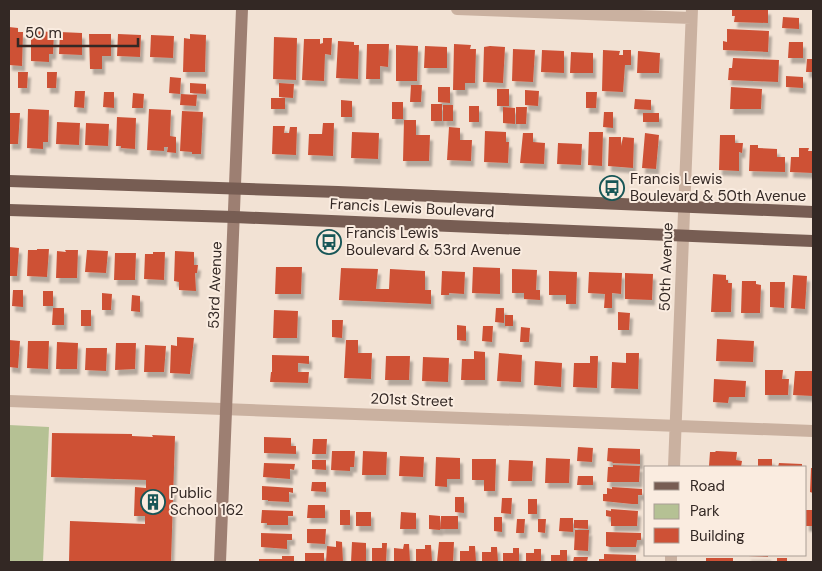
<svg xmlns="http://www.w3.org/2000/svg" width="822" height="571" font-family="'DM Sans',sans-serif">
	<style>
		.green { fill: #b5c194 }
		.building { fill: #ce5136; filter: url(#shadow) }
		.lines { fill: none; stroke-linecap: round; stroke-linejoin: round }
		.street { stroke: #cab1a0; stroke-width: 12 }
		.secondary { stroke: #9d7f72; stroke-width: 12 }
		.primary { stroke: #775d53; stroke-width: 12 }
		.labels { text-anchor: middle; stroke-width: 4; stroke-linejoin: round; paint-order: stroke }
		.poi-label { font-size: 15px; fill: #332824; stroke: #faece0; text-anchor: start }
		.street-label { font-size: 15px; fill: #332824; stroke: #faece0 }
	</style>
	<defs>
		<filter id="shadow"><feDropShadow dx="3" dy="5.5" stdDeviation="1" flood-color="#0004"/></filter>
	</defs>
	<rect width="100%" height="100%" fill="#f2e2d4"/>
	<!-- green -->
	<path class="green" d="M9,425L49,427L43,562H9Z"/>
	<!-- building -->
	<path class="building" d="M732,9H768V23L734,22L735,16H732Z
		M783,17L799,18V29L782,28Z
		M9,27L18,28V32H23L22,66L9,65Z
		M727,29L769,31L768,52L723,50V41L727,42Z
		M31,31L54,32L53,54H49V62L31,61Z
		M60,32L82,33V55L59,54Z
		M89,34H111V56H102V69H90Z
		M118,34L141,35L140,57L117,56Z
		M190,34L206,35L205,72H183L184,38L190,39Z
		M151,35L174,36L173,58L150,57Z
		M274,37L297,38L296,80L273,79Z
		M323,38H332L331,55L325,54L324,81L302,80L304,39H320V44L323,43Z
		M338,41L354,42V45H359L358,79L336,78Z
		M789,42H803V58H788Z
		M367,44H389L388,67L380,66V79H366Z
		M454,44L471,45L470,49H476L475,83H465V90H453Z
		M396,45L418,46L417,81H396Z
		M425,46L447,47V68H424Z
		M490,46L505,47L503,83L483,82L484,47Z
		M513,49L535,50L533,82L512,81Z
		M542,50L564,51V73L541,72Z
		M603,50L620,51L619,55H623V50H631V65H625L623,92L602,91Z
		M638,51L660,53L659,73H637Z
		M571,52L593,53V73H570Z
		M733,58L779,60L778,82L728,80L729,68H732Z
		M807,59H813V72H806Z
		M18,72H28L27,88H18Z
		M47,72H57L56,88H47Z
		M786,76L803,77V88L786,87Z
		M170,77L181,78L180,94L169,93Z
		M190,83L206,84V94L190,93Z
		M279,83L294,84L293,98L279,97Z
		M411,85H422L421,102H410Z
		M438,87H450V103L438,102Z
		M731,87L762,89L761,109H730Z
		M497,89H509V106H497Z
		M525,90L539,91L538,106L525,105Z
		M75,91H85L84,108L74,107Z
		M104,92H114V108L103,107Z
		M586,92H597L596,108H586Z
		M133,93L144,94L143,108H132Z
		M181,94L197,95L196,106L180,105Z
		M271,98H285V109H271Z
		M635,99L651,100V110L634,109Z
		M341,100L352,101V117H341Z
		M392,102H403V119H392Z
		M431,104H442V121H431Z
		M443,105H453V121H443Z
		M469,106H479V122H469Z
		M503,107L515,108V124L503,123Z
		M516,107H527L526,124H516Z
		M28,109L49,110L48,142H43V149L27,148Z
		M149,109L171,110L170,136L176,137V153L167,152L168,147H164V151L147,150Z
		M182,111L203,112L201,154H192V152L180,151Z
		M604,112H613V128L603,127Z
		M9,113H20L18,144H9Z
		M643,113H659V122H643Z
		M117,117L136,118L135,149L121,148V146H116Z
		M404,120H416V135H430L429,161H403Z
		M57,122L80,123L79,145L56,144Z
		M86,123L109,124L108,146L85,145Z
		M323,123H334L333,156L308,155L309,134H322Z
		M273,126H285L284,133H289L290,127H297L296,155L272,154Z
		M449,127L460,128V140H472L471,161L447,160Z
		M485,131L506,132V142H509L508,163L484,162Z
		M352,132L379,133L378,159L351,158Z
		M589,132H603L602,166L588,165Z
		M523,133H533V142L545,143L544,164L520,163Z
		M645,133L659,135L656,169L642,168Z
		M720,135H735V143H743L742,153L739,152V171L719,170Z
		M609,137H621V146L623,137L634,138L633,168L608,166Z
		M558,143L582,144L581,165L557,164Z
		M750,145H758V148L777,149V157H785V172L749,171Z
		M799,148H809L808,151H813V173L790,172L791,157H799Z
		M9,247L19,248L17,276H9Z
		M37,249H49L47,277L27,276L28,250H37Z
		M65,250H78L77,278H56L57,251L66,252Z
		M87,250L108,251L106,273L85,272Z
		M175,251L194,252V265H198L197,273H195L196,291L179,290V282L174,281Z
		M153,252H165L164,280L144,279L145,254H153Z
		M115,253H136L135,280H114Z
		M276,267H302L301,294H275Z
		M473,267L500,268V294L472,293Z
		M341,268L378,269L376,289H389L390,269L425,271V290H431V304L339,300Z
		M512,269L537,270L536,290H540V300L524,299V293H512Z
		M442,271L465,272L464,294L449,293V295H441Z
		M549,271L577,272L576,304H566V295H549Z
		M589,272L622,273L621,294L612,293V308H604L605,294L588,293Z
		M625,273L653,274L652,300L625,299Z
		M713,274L726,275V280H728V283H732L731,312H711Z
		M793,275L807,276L805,309L791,308Z
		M742,281H756V284L761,285L760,313H741Z
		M770,282H785L784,308L770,307Z
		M13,290H23V307L12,306Z
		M43,291H53V306H43Z
		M102,293L112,294L111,310H102Z
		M132,295L140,296V312L131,311Z
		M53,308H64V325H52Z
		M496,308H504V323L495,322Z
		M81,310H91V326H81Z
		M274,310L298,311L297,338H273Z
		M618,312L630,313L629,330H618Z
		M505,315H513V326H505Z
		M332,320H343L342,338L332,337Z
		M457,325L466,326V341L457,340Z
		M483,326H493L492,342L482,341Z
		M521,327L530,328L529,342H520Z
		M177,337L194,338L190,374L170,373L171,345L177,346Z
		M717,339L754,341L753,362L716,361Z
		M9,340L20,341L18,368L9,367Z
		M346,340H358V353H372L371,379L344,378Z
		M28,341H49L48,369L27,368Z
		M57,342L78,343L77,369H56Z
		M116,343H136L135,369L115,370Z
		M145,345L166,346L164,372H144Z
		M86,348H107L106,371L85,370Z
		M474,351L485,352V380H461L462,359H474Z
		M499,353L522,355L521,382L497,381Z
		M626,353H639L638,389L611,388L612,362L626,363Z
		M272,355L309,356V364L298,363V372H309L308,383L270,382L271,372H272Z
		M386,356H410L409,380H385Z
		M590,356H598L597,388L573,387L574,363H590Z
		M423,357L449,358L448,382L422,381Z
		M535,361L562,363L561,387L534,385Z
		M765,370H783L782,379H789L788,395H765Z
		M795,371H812L813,396L793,395Z
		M714,379L746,381L745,397H729L728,403L713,402Z
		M52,433L132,434V436L153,437L152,435L175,436L171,562H69L70,521L145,524V516H134L135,487L146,488V480L51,477Z
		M264,437L291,438V446H296V454L264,453Z
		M313,439H327L326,454H312Z
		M578,447L593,448L592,462L577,461Z
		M608,448L640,449V464L612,463L613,462L607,461Z
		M332,451H355L354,467H350V471L331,470Z
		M363,451L387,452L386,475H362Z
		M716,451L737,452L736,460L742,461L741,467L709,466L710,452H715Z
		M400,456L424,457L423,477L399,476Z
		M436,457L460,458V479H447V487L435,486Z
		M546,458L570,459L569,483H545Z
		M472,459H496L495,491H484V480H472Z
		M758,459H772V467H758Z
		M312,460H326V470L312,469Z
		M509,460L533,461L532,481H508Z
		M264,463L295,464L294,470L290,469V479L263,477Z
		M779,463L802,464V467H778Z
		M613,465L640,466L639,482H607L608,467H613Z
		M811,468H813V493L810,492Z
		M578,476H593V485H577Z
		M312,482H326V492L311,491Z
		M262,486L293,488V493L289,492V502L268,501V500H262Z
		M612,487L642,489V495H638V504H632L603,501V494H607V488L612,489Z
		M455,497H464V513L455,512Z
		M502,498H512L511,514L501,513Z
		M528,499H537V514H528Z
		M308,505H325V518H307Z
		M611,509L638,511L637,526H611V517L606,516V510L611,511Z
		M262,510L293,511V516H288V525H267V523H261Z
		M340,510H350V525H340Z
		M806,510H813V526H806Z
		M356,512H371V526H356Z
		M401,512L416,513V529H400Z
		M429,515L440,516V530L429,529Z
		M441,516H458V529H440Z
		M494,517H502V532L494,531Z
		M560,518H573V532L559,531Z
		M517,519H525L524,533H516Z
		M538,519H546L545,533L538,532Z
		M574,520H588V529L574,528Z
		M307,529H326L325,544L307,543Z
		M575,530H589L588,551L574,550Z
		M606,532L641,533V540H637L636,547H610L606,546Z
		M261,533L292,534V540H287V549L261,547Z
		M336,541L342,542L343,562H326L327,546L336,547Z
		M352,542L366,543V562H351Z
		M439,542H454L453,562H437Z
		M382,543H387L386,562H372V548H382Z
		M404,544H409L410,562H394V548L403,549Z
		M425,545H431L432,562H416V549H425Z
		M469,546H475L476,562H460V551H469Z
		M491,547H497L498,562H482V552H491Z
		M513,548H519V562H503V553H513Z
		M534,549H541V562H526V553H534Z
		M560,550H567V562H551V555H560Z
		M305,553H324V562H305Z
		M604,554L636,555V562H599V559H604Z
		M748,555H768V557L748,556Z
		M282,556H294V562H259V559H282Z
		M574,557H588L587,562H573Z
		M706,558H733V562H706Z
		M777,558H787V562H777Z"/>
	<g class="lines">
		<!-- street -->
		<path class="street" d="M457,9L691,18
			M9,401L813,431
			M674,467L692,9
			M671,562V555"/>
		<!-- secondary -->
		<path class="secondary" d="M220,562L242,9"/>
		<!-- primary -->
		<path class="primary" d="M9,181L338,192L813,212
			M9,210L234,217L813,241"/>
	</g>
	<!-- icons -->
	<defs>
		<symbol id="bus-ring" viewBox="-11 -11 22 22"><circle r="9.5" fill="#faece0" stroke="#175657" stroke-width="1.5"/><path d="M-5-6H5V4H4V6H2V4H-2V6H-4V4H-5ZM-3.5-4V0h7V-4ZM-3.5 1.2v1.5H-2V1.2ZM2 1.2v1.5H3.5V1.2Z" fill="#175657"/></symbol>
		<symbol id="building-ring" viewBox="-11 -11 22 22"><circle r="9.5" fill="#faece0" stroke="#175657" stroke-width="1.5"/><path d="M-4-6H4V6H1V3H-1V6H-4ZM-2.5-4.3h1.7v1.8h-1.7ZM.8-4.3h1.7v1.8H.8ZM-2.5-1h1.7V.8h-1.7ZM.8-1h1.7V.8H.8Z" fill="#175657"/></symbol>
	</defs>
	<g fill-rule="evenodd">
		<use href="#bus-ring" x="598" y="174" width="28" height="28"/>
		<use href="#bus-ring" x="315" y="228" width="28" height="28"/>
		<use href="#building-ring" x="139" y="488" width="28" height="28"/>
	</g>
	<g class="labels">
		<!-- poi labels -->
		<g class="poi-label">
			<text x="630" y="184">Francis Lewis<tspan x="630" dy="17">Boulevard &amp; 50th Avenue</tspan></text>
			<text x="346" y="238">Francis Lewis<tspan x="346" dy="17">Boulevard &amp; 53rd Avenue</tspan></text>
			<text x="170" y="498">Public<tspan x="170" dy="17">School 162</tspan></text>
		</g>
		<!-- street labels -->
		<g class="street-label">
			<text transform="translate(412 208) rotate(3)" y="5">Francis Lewis Boulevard</text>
			<text transform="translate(666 267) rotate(-88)" y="5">50th Avenue</text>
			<text transform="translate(215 285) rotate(-88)" y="5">53rd Avenue</text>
			<text transform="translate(412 400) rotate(2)" y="5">201st Street</text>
		</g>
	</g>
	<!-- border -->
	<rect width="822" height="571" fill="none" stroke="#332824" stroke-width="20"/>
	<!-- legend -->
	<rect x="644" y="466" width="162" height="90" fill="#faece0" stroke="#aa9e95"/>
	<rect x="654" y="482" width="25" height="8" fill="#775d53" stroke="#aa9e95"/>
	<text x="690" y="491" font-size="15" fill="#332824">Road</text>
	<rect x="654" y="504" width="25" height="15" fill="#b5c194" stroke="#aa9e95"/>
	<text x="690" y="516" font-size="15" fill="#332824">Park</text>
	<rect x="654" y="528" width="25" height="15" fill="#ce5136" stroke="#aa9e95"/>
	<text x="690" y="541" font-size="15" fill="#332824">Building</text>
	<!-- scale -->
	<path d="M18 38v8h120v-8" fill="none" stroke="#332824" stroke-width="2.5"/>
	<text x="25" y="38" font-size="15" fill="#332824" stroke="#faece0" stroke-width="4" paint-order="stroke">50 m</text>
</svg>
